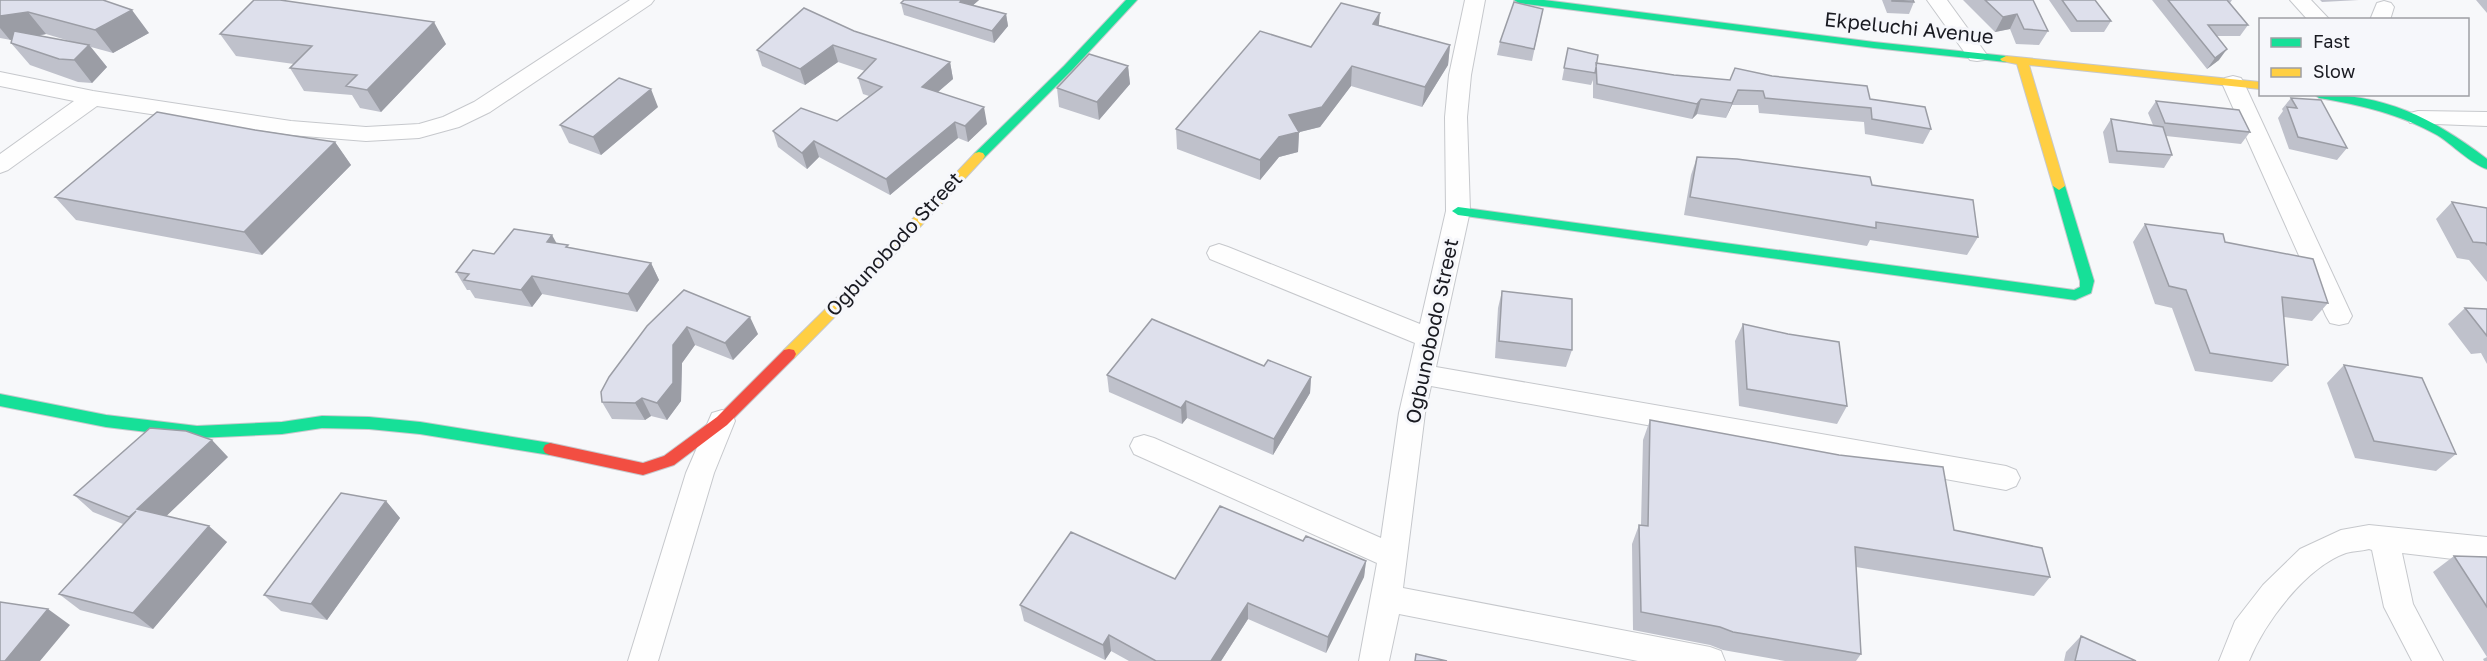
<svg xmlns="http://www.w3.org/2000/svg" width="2487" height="661" font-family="'Golos Text',sans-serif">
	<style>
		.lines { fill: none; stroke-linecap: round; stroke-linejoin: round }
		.street-casing { stroke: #c6c8cc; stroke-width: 2 }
		.fast-casing { stroke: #c6c8cc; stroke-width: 2 }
		.slow-casing { stroke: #c6c8cc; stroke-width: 2 }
		.jam-casing { stroke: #c6c8cc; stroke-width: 2 }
		.street { fill: #fefefe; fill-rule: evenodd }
		.fast { fill: #16e098; fill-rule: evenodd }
		.slow { fill: #ffcf43; fill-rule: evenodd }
		.jam { fill: #f24e42; fill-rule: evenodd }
		.wall { fill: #bfc1cb; fill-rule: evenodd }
		.shaded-wall { fill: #9b9da5 }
		.building { fill: #dee0ec; stroke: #9b9da5; stroke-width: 1.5 }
		.labels { text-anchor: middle; stroke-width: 6; stroke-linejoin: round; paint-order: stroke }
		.street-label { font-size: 20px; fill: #191a21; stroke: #f6f7fb }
	</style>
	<rect width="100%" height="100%" fill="#f7f8fa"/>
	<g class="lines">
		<defs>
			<path id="street" d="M630,0H654L651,4L490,112L459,127L419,138L366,141L291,135L97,106L8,170L0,173V154L74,101L0,86V72L93,91L291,121L366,127L419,124L443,117L474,102Z
				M1465,0H1485L1471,75L1467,117L1470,211L1436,367L2006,466L2016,470L2020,478L2016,486L2006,490L1431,386L1425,413L1403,588L1710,647L1721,651L1725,661H1638L1399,614L1389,661H1359L1377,563L1134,454L1130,446L1134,438L1144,435L1154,438L1381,538L1399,413L1415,343L1210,259L1207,253L1210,247L1219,244L1228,247L1420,324L1446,211L1445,117L1449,75Z
				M1927,0H1947L1987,55L1984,60L1977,61L1970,60Z
				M2290,0H2311L2330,20H2308Z
				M2384,1L2391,3L2394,7L2390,20H2370L2377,3Z
				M2233,76L2241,78L2244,83L2352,316L2348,323L2339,325L2330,323L2326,316L2222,83L2225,78Z
				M2418,111L2487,112V126L2410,123L2407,118L2410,113Z
				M722,410L732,413L735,421L714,473L658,661H628L686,473L712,413Z
				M2369,525L2487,537V563L2402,553L2413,604L2443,661H2412L2384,607L2372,550L2369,549C2362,551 2353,551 2346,553C2306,567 2264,623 2249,661H2219L2235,621L2263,585L2300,549L2341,530Z"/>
			<path id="fast" d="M1126,0H1137L1072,70L983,159H975L973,156L975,153L1064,66Z
				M1514,0H1544L1874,42L2006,56L2012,59L2006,62L1874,48L1519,3Z
				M2314,94C2384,94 2432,117 2487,159V169C2471,164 2452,144 2437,135C2400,114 2361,105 2319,98Z
				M2059,182L2065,186L2094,281L2091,293L2075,300L1458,215L1452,211L1458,207L2074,290L2080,287V281L2053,186Z
				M0,394L106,415L197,426L282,422L322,416L369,417L420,422L550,443L555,445L557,449L555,453L550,455L420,434L369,429L322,428L282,434L197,438L106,427L0,406Z"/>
			<path id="slow" d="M2006,56L2260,82V89L2029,65L2065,186L2059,190L2053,186L2017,64L2002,61L2000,59Z
				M979,152L983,153L985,156L983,159L865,286L794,358H784L782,354L784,350L855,280L975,153Z"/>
			<path id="jam" d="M789,349L794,350L796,354L794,358L727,425L674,465L643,475L550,455L545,453L543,449L545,445L550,443L643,463L664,456L717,417L784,350Z"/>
		</defs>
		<!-- street casing -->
		<use href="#street" class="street-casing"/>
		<!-- fast casing -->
		<use href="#fast" class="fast-casing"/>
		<!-- slow casing -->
		<use href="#slow" class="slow-casing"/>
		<!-- jam casing -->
		<use href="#jam" class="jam-casing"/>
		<!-- street -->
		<use href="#street" class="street"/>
		<!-- fast -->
		<use href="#fast" class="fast"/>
		<!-- slow -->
		<use href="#slow" class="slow"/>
		<!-- jam -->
		<use href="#jam" class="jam"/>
	</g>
	<!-- wall -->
	<path class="wall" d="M0,0L149,33L113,53L91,47L107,67L92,83L78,82L30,65L11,43V40L0,38ZM46,34L73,42L39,36Z
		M904,0H979L973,5L1006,14L1008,26L994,43L904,15L901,3Z
		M1882,0H1913L1914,2L1909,14L1887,13Z
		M1963,0H2033L2048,31L2039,45L2016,44L2010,29L1995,32Z
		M2049,0H2095L2111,21L2104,32H2071Z
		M2152,0H2232L2230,3L2248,25L2240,36H2217L2219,60L2207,69Z
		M2320,0H2359L2322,2Z
		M2476,0H2487V13Z
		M1543,9L1532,61L1497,55L1500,42Z
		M1379,25L1450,45L1448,65L1422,107L1351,86L1320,127L1299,132L1298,152L1279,157L1260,180L1177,149L1176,129Z
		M854,31L950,62L953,79L938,92L987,124L968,142L958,138L890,195L819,157L807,169L778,147L773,131L837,121L869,96L863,94L858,78L865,71L838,62L805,85L762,66L757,50Z
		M220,34L446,44L381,112L360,108L352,95L304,91L290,68L294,64L236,56Z
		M1568,48L1596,66L1870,99L1931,129L1923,144L1865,134L1864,122L1759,113L1758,105H1732L1726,118L1697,114L1692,119L1593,98V80L1591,85L1562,80Z
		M1128,66L1130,84L1099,120L1059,107L1057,88Z
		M2291,98L2347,148L2337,160L2289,149L2278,118L2283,111L2282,109Z
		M2156,101L2250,132L2241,144L2166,136L2172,155L2164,168L2109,163L2103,132L2111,119L2153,125L2148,113Z
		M658,107L601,155L569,143L560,125Z
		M255,130L335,142L351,165L262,255L76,220L55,197Z
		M1697,157L1872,185L1978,237L1967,255L1870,240L1867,246L1684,215L1691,175Z
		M2452,202L2487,208V282L2469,260L2457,258L2436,219Z
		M2145,224L2328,303L2312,321L2284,317L2288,365L2272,382L2195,371L2172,308L2155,304L2133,242Z
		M557,244L568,245L569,248L651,263L659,280L637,312L542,294L532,307L475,298L470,290H467L456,272L494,254Z
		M684,290L758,334L733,360L695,345L682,363L681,401L667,420L651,416L645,420L612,419L602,402Z
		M1502,291L1572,350L1566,367L1495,358L1498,308Z
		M2465,308L2487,309V364L2481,353L2471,354L2448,324Z
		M1743,324L1847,406L1837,424L1739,406L1735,341Z
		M2344,365L2456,454L2436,471L2355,458L2327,383Z
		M1264,366L1311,377L1310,393L1273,455L1187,418L1182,424L1109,392L1107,375Z
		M1650,420L1954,530L2050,577L2034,596L1856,567L1861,654L1856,661H1785L1723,650L1710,645L1633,630L1632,544L1639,525H1641L1643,440Z
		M228,457L166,516L227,542L153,629L80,610L59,594L123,524L93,512L74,495Z
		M386,501L400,518L327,620L281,611L264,595Z
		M1303,541L1366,561L1364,577L1326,653L1248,619L1221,661H1129L1111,651L1105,660L1024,621L1020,605L1175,579Z
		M2454,556L2487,557V661H2484L2483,659L2487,657L2433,572Z
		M2081,636L2136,661H2064L2066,652Z"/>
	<!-- shaded-wall -->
	<path class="shaded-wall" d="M962,0H979L963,14L960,2Z
		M132,10L149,33L113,53L95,30Z
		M28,12L46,34L10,40L0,28V16Z
		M1380,13L1378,33L1373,24Z
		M1006,14L1008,26L994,43L992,31Z
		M2017,14L2010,29L1995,32L2003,17Z
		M434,22L446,44L381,112L367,90Z
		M89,45L107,67L92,83L74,60Z
		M833,45L838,62L805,85L800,69Z
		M1450,45L1448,65L1422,107L1425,87Z
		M2227,49L2219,60L2207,69L2215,58Z
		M950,62L953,79L925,103L922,87Z
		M1128,66L1130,84L1099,120L1097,102Z
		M1352,66L1351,86L1320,127L1288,135L1289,115Z
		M651,89L658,107L601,155L593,137Z
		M1738,90L1732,105L1726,118L1732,103Z
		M1701,99L1697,114L1692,119L1697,104Z
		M984,107L987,124L968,142L965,126Z
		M955,122L958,138L890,195L886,179Z
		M1299,132L1298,152L1279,157L1260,180V160L1279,137Z
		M814,141L819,157L807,169L802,153Z
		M335,142L351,165L262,255L244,232Z
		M552,235L562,253L547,242Z
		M651,263L659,280L637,312L628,294Z
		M532,276L542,294L532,307L521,290Z
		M750,317L758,334L733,360L725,343Z
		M687,327L695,345L682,363L681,401L667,420L657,403L673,345Z
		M1311,377L1310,393L1273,455L1274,439Z
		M642,398L651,416L645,420L635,403Z
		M1186,401L1187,418L1182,424L1181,408Z
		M212,440L228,457L156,526L137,509Z
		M386,501L400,518L327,620L311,604Z
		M209,526L227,542L153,629L133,613Z
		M1366,561L1364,577L1326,653L1328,637Z
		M1248,603V619L1221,661H1211Z
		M48,609L70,625L40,661H5Z
		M1109,635L1111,651L1105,660L1103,645Z"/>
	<!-- building -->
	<path class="building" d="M0,0H103L132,10L95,30L28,12L0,16Z
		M254,0H280L434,22L367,90L346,86L357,75L290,68L312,46L220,34Z
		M904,0H962L960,2L1006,14L992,31L901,3Z
		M1892,0H1913L1914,2L1892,1Z
		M1985,0H2033L2048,31L2024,29L2017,14L2003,17Z
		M2062,0H2095L2111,21H2077Z
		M2168,0H2227L2248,25H2208L2227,49L2215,58Z
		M1514,2L1543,9L1534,49L1500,42Z
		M1341,3L1380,13L1373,24L1450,45L1425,87L1352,66L1322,107L1289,115L1299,132L1279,137L1260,160L1176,129L1260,31L1311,47Z
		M804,8L854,31L950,62L922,87L984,107L965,126L955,122L886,179L814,141L802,153L773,131L801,108L837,121L882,87L858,78L876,59L833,45L800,69L757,50Z
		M14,31L89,45L74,60L59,59L11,43Z
		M1568,48L1598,55L1595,73L1564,68Z
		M1089,54L1128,66L1097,102L1057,88Z
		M1596,63L1674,75L1730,80L1735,68L1772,76L1867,86L1870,99L1925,107L1931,129L1872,119L1871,108L1765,98L1763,91L1738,90L1732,103L1701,99L1697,104L1597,84Z
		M619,78L651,89L593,137L560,125Z
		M2291,98L2321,100L2347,148L2298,137L2287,107L2297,108Z
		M2156,101L2239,110L2250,132L2165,123Z
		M157,112L255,130L335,142L244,232L55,197Z
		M2111,119L2163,127L2172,155L2117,151Z
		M1697,157L1737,159L1870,177L1872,185L1973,200L1978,237L1876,222V228L1690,197Z
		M2452,202L2487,208V245L2485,243L2473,242Z
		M2145,224L2223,234L2225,242L2313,259L2328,303L2282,297L2288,365L2210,353L2186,290L2169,286Z
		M514,229L552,235L547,242L568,245L566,247L651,263L628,294L532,276L521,290L464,280L469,274L456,272L473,250L494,254Z
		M684,290L750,317L725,343L687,327L673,345V383L657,403L642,398L635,403L602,402L601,392L609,377L647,326Z
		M1502,291L1572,299V350L1499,341Z
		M2465,308L2487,309V336Z
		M1152,319L1264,366L1268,360L1311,377L1274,439L1186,401L1181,408L1107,375Z
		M1743,324L1788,334L1839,342L1847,406L1747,389Z
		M2344,365L2422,378L2456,454L2374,441Z
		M1650,420L1839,455L1943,467L1954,530L2042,548L2050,577L1855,547L1861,654L1733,632L1720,627L1641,612L1639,525L1648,526Z
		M150,428L186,431L212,440L137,509L209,526L133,613L59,594L136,511L129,517L74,495Z
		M341,493L386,501L311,604L264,595Z
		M1220,506L1303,541L1306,536L1366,561L1328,637L1248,603L1211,661H1156L1109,635L1103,645L1020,605L1071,532L1175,579Z
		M2454,556L2487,557V607Z
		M0,602L48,609L5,661H0Z
		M2081,636L2136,661H2075Z
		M1416,654L1447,661H1415Z"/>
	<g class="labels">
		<!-- street labels -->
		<g class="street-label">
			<text transform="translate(1909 28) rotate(6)" y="7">Ekpeluchi Avenue</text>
			<text transform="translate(894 244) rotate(-47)" y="7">Ogbunobodo Street</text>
			<text transform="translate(1432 331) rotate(-78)" y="7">Ogbunobodo Street</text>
		</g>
	</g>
	<!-- legend -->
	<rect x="2259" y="18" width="210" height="78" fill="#f6f7fb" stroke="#9e9fa4" stroke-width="1.5"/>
	<rect x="2271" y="38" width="30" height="9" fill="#16e098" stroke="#9e9fa4" stroke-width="1.5"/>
	<text x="2313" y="48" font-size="18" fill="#191a21">Fast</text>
	<rect x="2271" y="68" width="30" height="9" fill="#ffcf43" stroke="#9e9fa4" stroke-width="1.5"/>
	<text x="2313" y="78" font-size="18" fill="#191a21">Slow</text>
</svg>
